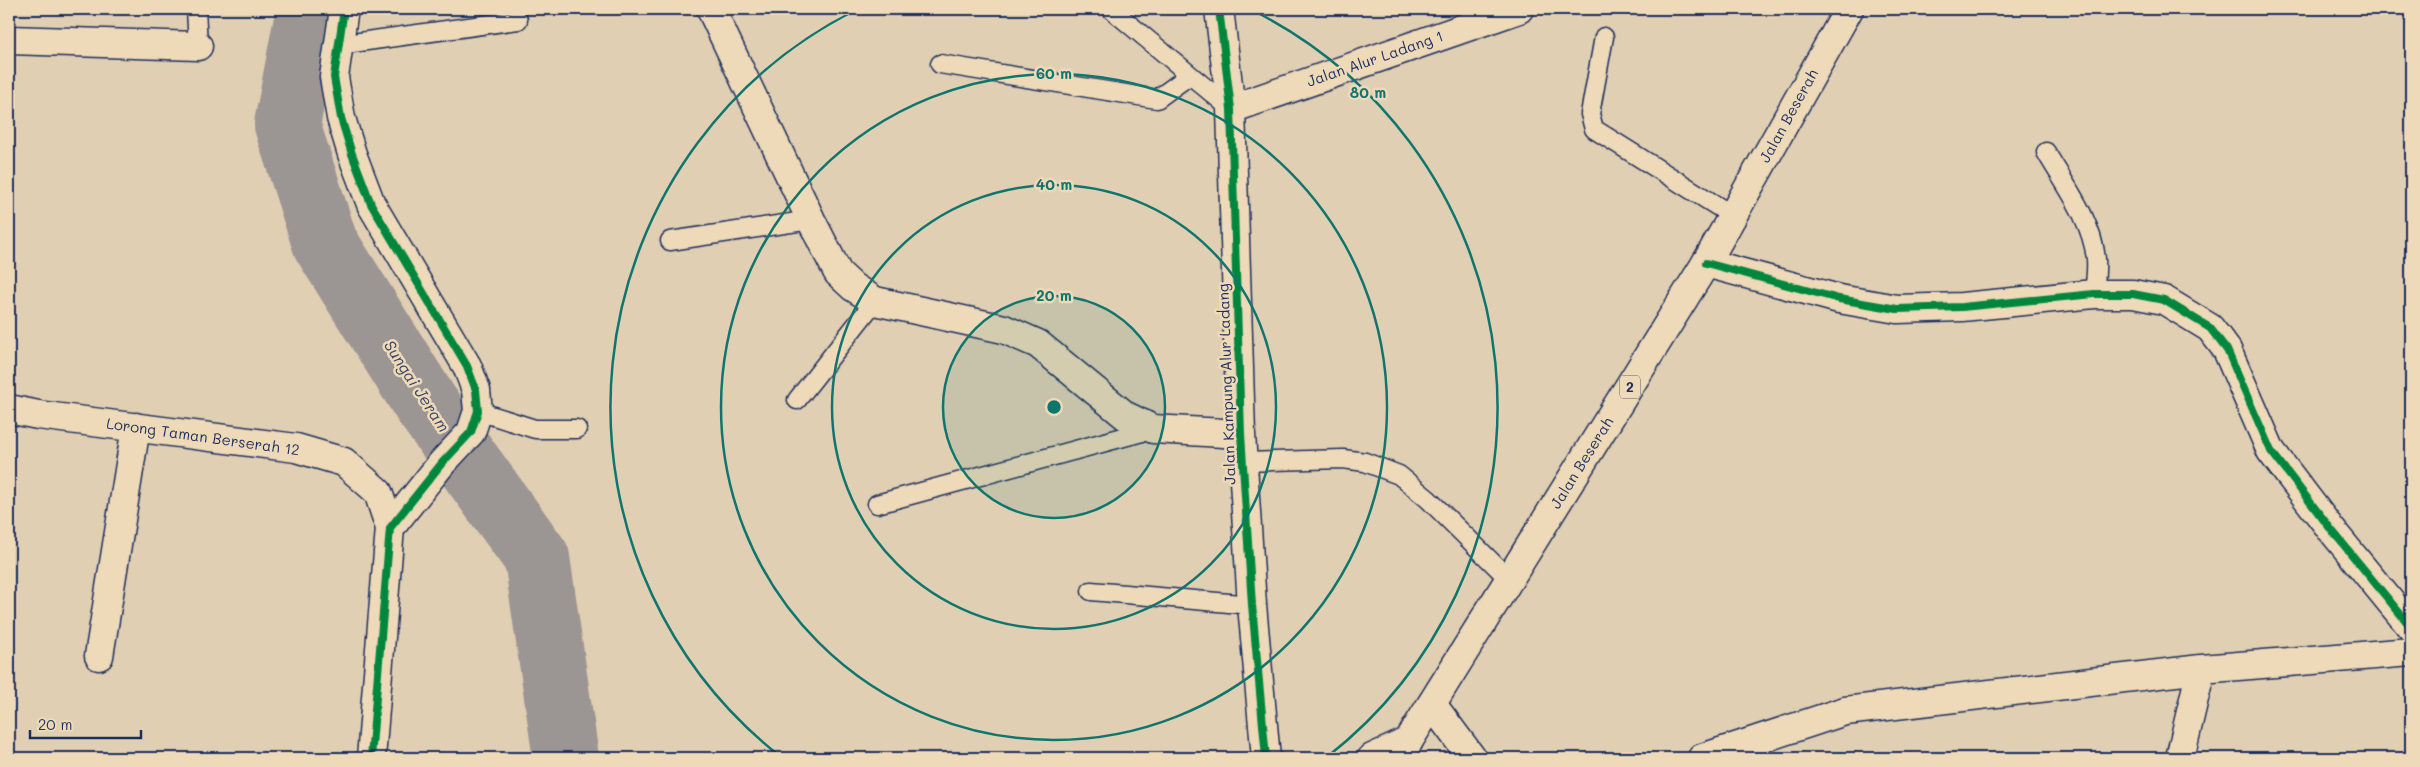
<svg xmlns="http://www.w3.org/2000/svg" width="2420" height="767" font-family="Mali,sans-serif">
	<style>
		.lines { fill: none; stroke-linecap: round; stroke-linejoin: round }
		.river { stroke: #9b9694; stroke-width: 66 }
		.lane-casing { stroke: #1b2f5e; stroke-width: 21 }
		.street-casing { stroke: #1b2f5e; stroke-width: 31 }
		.highway-casing { stroke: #1b2f5e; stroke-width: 31 }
		.lane { stroke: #eed9b8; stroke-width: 18 }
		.street { stroke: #eed9b8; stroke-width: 28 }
		.highway { stroke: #eed9b8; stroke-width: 28 }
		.cycleway-casing { stroke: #eed9b8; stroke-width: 11 }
		.cycleway { stroke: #00873e; stroke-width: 8 }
		.ring { fill: none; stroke: #0f766e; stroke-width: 2.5 }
		.labels { text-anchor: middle; stroke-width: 5; stroke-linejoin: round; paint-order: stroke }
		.shield { fill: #eed9b8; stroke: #5a6279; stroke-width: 1 }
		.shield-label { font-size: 14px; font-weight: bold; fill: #1b2f5e }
		.street-label { font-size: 15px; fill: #1b2f5e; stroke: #eed9b8 }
		.water-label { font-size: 16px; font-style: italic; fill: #354469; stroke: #eed9b8 }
		.centre { fill: #0f766e; stroke: #eed9b8; stroke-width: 2.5 }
		.ring-label { font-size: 15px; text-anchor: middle; font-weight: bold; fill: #0f766e; stroke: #eed9b8; stroke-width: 5; stroke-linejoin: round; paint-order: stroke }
	</style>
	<rect width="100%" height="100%" fill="#e1cfb3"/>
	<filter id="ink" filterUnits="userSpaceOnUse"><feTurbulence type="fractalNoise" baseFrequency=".02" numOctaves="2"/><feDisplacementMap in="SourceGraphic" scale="10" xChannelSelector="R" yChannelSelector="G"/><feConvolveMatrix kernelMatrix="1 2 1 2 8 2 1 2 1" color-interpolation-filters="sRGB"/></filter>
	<g filter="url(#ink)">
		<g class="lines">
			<!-- river -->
			<path class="river" d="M309,9L287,125L325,243L425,403L537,558L566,758"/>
			<defs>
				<path id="lane" d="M196,9L198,46
					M1111,9L1231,109
					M1604,37L1590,114L1594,129L1733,216
					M338,45L518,20
					M940,64L1157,99L1190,75
					M2046,152C2065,185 2092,220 2096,259C2097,270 2095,283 2094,294
					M670,241L811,220
					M797,400L875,301
					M478,411L535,429H577
					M1243,462L1343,459L1365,462L1399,475L1428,499L1510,580
					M877,504L1153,429
					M1091,591L1252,605"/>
				<path id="street" d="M344,9L334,77L341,118L352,154L371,204L467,366L476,390L478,411L471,432L442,463L390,528L371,758
					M711,9L811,220L838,273L853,287L875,301L1004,329L1038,344L1126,416L1153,429L1241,434
					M1219,9L1231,109L1241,434L1252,605L1266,758
					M9,40L198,46
					M1231,109L1519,9
					M1706,263L1839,299L1897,309L1962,307L2094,294H2133L2164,300L2210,328L2227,350L2271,451L2330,528L2411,627
					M9,409L38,415L296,448L344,462L378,492L390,528
					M99,656L136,427
					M1432,704L1472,758
					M1702,758L1845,711L2201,669L2411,652
					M2180,758L2201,669"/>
				<path id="highway" d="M1372,758L1409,741
					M1398,758L1706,263L1849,9"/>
			</defs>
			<!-- lane casing -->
			<use href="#lane" class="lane-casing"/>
			<!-- street casing -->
			<use href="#street" class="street-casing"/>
			<!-- highway casing -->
			<use href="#highway" class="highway-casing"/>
			<!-- lane -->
			<use href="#lane" class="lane"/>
			<!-- street -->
			<use href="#street" class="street"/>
			<!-- highway -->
			<use href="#highway" class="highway"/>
			<defs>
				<path id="cycleway" d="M344,9L334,77L341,118L352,154L371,204L467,366L476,390L478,411L471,432L442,463L390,528L371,758
					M1219,9L1231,109L1241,434L1252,605L1266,758
					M1706,263L1839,299L1897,309L1962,307L2094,294H2133L2164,300L2210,328L2227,350L2271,451L2330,528L2411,627"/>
			</defs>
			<!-- cycleway casing -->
			<use href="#cycleway" class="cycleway-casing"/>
			<!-- cycleway -->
			<use href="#cycleway" class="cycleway"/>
		</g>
	</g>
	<!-- distance rings -->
	<circle cx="1054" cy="407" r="111" fill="#0f766e" fill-opacity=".12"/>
	<g class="ring">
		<circle cx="1054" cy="407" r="111"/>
		<circle cx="1054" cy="407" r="222"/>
		<circle cx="1054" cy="407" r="333"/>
		<path d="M781 757A444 444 0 0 1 856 10M1252 10A444 444 0 0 1 1327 757"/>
	</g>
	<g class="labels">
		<!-- shield labels -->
		<rect class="shield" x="1620" y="375.5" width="20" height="23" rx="4"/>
		<g class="shield-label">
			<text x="1630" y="392">2</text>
		</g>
		<!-- street labels -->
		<g class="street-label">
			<text transform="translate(1375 59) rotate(-19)" y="5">Jalan Alur Ladang 1</text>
			<text transform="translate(1789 116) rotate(-61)" y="5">Jalan Beserah</text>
			<text transform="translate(1227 384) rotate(-92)" y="5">Jalan Kampung Alur Ladang</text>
			<text transform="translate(203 437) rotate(8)" y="5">Lorong Taman Berserah 12</text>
			<text transform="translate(1582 463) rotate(-58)" y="5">Jalan Beserah</text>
		</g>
		<!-- water labels -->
		<g class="water-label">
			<text transform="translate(417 386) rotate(57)" y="6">Sungai Jeram</text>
		</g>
	</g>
	<circle cx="1054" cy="407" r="8" class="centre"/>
	<g class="ring-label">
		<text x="1054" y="79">60 m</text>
		<text x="1368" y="98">80 m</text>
		<text x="1054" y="190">40 m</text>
		<text x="1054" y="301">20 m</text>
	</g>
	<!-- margin -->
	<rect width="2420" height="767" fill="none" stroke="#eed9b8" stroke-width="30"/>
	<rect x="15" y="15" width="2390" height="737" fill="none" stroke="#1b2f5e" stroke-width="2" filter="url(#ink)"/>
	<!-- scale -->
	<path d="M30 730v8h111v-8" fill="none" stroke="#1b2f5e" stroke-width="2.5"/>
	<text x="38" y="730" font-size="15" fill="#1b2f5e" stroke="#eed9b8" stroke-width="4" paint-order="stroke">20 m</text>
</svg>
